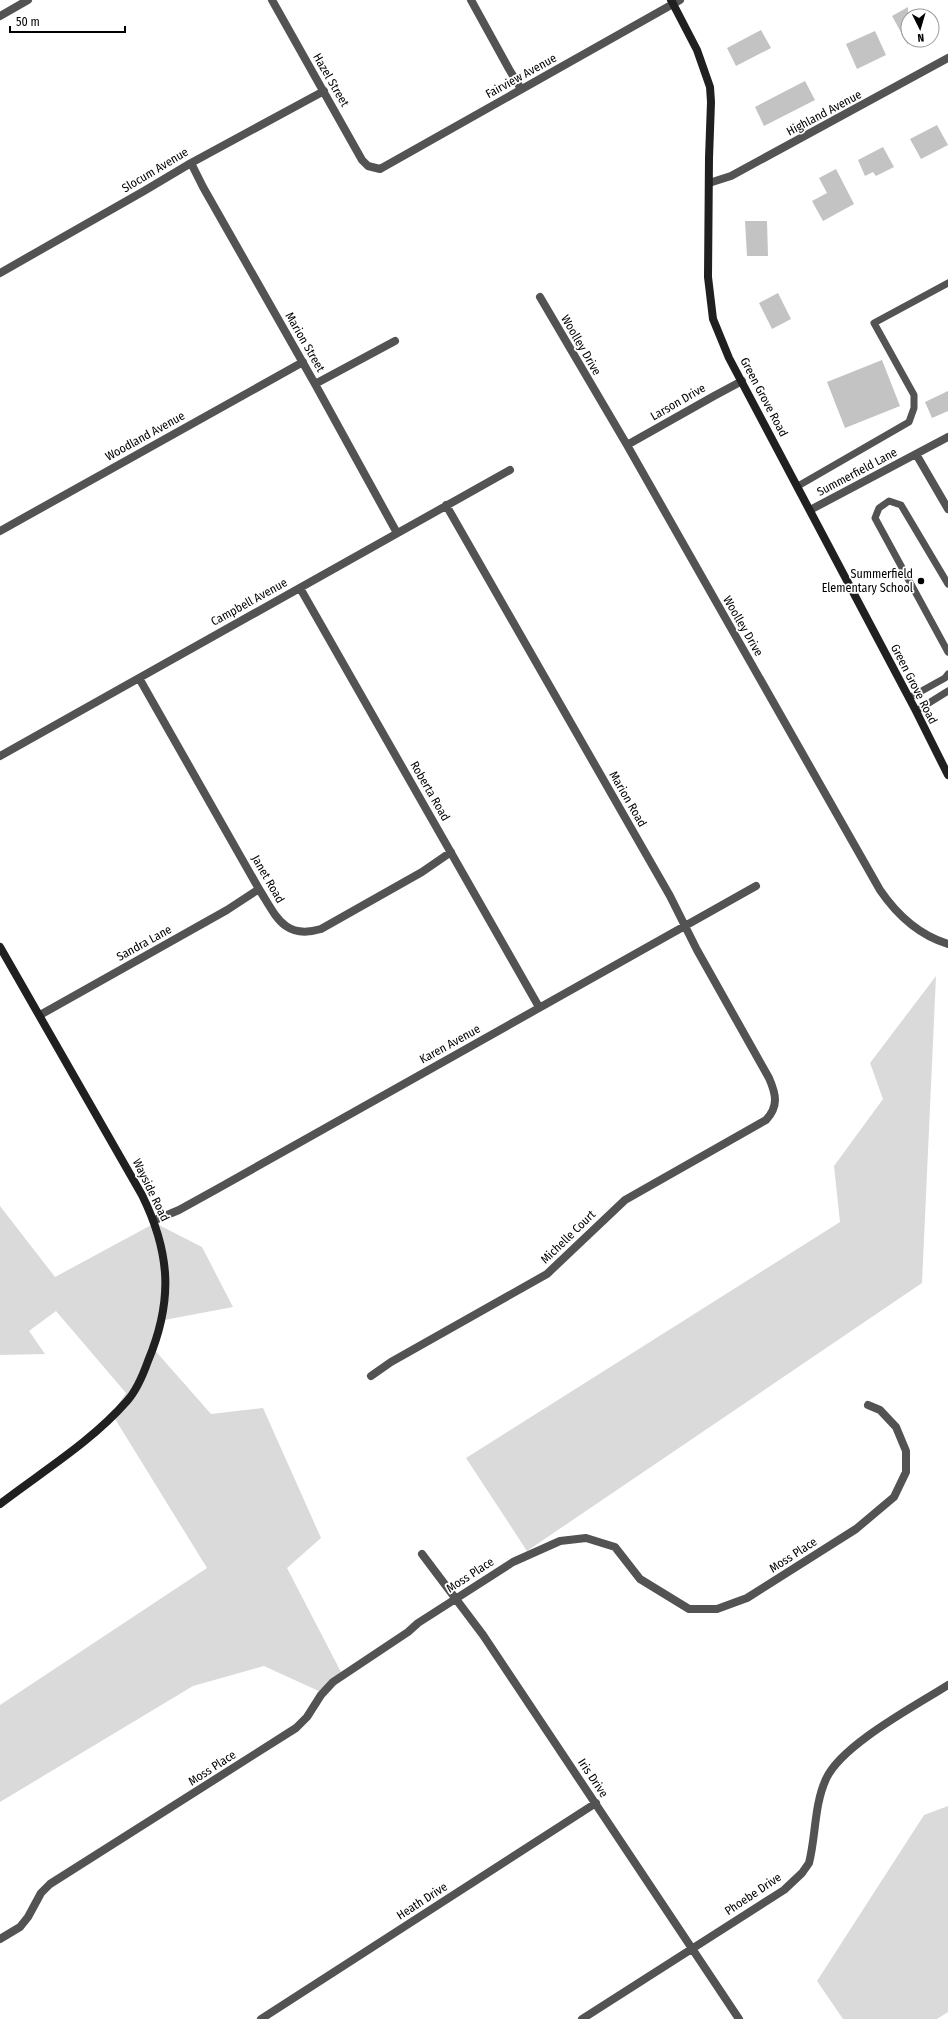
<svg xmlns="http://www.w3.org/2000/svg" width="948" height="2019" font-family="'Fira Sans Condensed',sans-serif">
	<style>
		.green { fill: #dadada }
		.building { fill: #c3c3c3 }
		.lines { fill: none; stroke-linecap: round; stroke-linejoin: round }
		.lane { stroke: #535353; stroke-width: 7 }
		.street { stroke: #535353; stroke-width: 8 }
		.secondary { stroke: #202020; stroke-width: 8 }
		.poi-dot { fill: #000; stroke: #fff; stroke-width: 1.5 }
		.labels { text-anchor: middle; stroke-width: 3.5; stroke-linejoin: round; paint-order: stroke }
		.street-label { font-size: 12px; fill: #000; stroke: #fff }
		.poi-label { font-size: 12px; fill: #000; stroke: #fff; text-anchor: end }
	</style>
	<rect width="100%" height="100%" fill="#fff"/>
	<!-- green -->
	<path class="green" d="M936,976L922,1283L527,1551L466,1458L840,1222L834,1166L883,1099L870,1063Z
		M0,1206L55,1277L155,1223L202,1247L233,1307L159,1321L152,1347L211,1414L263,1408L321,1538L287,1568L342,1674L323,1693L264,1666L193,1686L0,1802V1705L207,1568L112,1414L126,1393L56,1311L29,1331L45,1354L0,1355Z
		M948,1806V2012L937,2019H843L817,1981L924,1815Z"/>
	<!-- building -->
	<path class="building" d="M908,7V45L892,16Z
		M761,30L771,48L736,66L727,48Z
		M875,31L886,55L857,69L846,44Z
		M805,81L815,100L764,126L755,107Z
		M937,125L948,145L921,159L910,139Z
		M883,147L894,167L876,176L873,172L865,176L858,160Z
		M836,169L854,204L823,221L812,201L827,193L819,178Z
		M745,221H767L768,256H747Z
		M778,293L791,319L772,329L759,303Z
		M882,360L900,406L845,428L827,382Z
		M948,391V411L932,418L925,402Z"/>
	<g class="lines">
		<!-- lane -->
		<path class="lane" d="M798,486L909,422L914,408V395L874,323L948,283
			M948,584L901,505L889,501L879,508L875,518L948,652
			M909,698L945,678L948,674
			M916,711L948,691"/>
		<!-- street -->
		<path class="street" d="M272,0L362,160L368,166L380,169L680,0
			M471,0L509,69L521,89
			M0,16L28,0
			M191,163L203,187L315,384L397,533
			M709,183L731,176L948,58
			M0,273L144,191L191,163L324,91
			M540,297L627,445L880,890C897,915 919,935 948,944
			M315,384L395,341
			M627,445L714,396L742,381
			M916,454L948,509
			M810,510L948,437
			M0,531L303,362
			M300,588L539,1007
			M139,678L259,889C276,916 284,940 321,929L422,872L451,852
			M0,756L510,470
			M40,1015L227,910L259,889
			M155,1220L179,1210L217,1189L756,886
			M371,1376L391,1362L547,1274L625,1200L766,1120C779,1106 776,1094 769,1078L697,950L670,896L446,505
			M422,1554L483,1635L739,2019
			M0,1939L20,1927L28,1917L41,1893L50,1884L296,1728L307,1717L321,1695L333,1682L408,1632L418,1623L513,1562L560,1541L586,1538L615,1547L640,1579L689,1609H717L747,1598L856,1529L894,1497L906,1472V1451L896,1427L880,1410L868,1405
			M261,2019L596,1803
			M582,2019L784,1890L802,1873L809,1863C816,1836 814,1805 826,1779C841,1745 915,1706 948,1685"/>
		<!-- secondary -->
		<path class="secondary" d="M671,0L697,50L710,87L711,102L709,158L708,277L713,319L729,358L916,711L948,775
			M0,947L142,1195C171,1254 173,1301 148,1361C143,1375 137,1390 127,1401C91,1442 43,1471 0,1504"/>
	</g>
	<!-- markers -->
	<circle class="poi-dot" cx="921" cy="581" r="4"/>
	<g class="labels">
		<!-- street labels -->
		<g class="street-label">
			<text transform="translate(521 76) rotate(-29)" y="4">Fairview Avenue</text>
			<text transform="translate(331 80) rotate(60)" y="4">Hazel Street</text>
			<text transform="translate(824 113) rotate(-28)" y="4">Highland Avenue</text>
			<text transform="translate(155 170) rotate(-31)" y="4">Slocum Avenue</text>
			<text transform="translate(305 342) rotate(60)" y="4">Marion Street</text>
			<text transform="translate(581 345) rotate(60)" y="4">Woolley Drive</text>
			<text transform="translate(764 397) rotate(62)" y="4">Green Grove Road</text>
			<text transform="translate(678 402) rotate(-30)" y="4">Larson Drive</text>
			<text transform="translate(145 436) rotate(-29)" y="4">Woodland Avenue</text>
			<text transform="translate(857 472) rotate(-28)" y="4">Summerfield Lane</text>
			<text transform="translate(249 602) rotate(-29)" y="4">Campbell Avenue</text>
			<text transform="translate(743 626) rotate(60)" y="4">Woolley Drive</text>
			<text transform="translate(914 684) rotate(63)" y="4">Green Grove Road</text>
			<text transform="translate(430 791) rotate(60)" y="4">Roberta Road</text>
			<text transform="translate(628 799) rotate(60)" y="4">Marion Road</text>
			<text transform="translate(268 879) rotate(60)" y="4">Janet Road</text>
			<text transform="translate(144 943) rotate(-29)" y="4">Sandra Lane</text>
			<text transform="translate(450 1044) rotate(-29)" y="4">Karen Avenue</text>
			<text transform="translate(151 1190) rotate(64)" y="4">Wayside Road</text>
			<text transform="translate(568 1237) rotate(-44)" y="4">Michelle Court</text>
			<text transform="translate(793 1555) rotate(-33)" y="4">Moss Place</text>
			<text transform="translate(470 1575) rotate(-33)" y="4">Moss Place</text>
			<text transform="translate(212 1768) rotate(-33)" y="4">Moss Place</text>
			<text transform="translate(593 1778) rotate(56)" y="4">Iris Drive</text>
			<text transform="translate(753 1894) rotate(-34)" y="4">Phoebe Drive</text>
			<text transform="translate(422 1901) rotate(-33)" y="4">Heath Drive</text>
		</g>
		<!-- poi labels -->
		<g class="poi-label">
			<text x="913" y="578">Summerfield<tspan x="913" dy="14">Elementary School</tspan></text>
		</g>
	</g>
	<!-- north arrow -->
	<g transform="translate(920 28) rotate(175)"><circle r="19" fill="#ffffff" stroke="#999999"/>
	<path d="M0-3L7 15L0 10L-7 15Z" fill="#000000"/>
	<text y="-6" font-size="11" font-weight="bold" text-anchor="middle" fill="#000000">N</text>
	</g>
	<!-- scale -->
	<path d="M10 26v6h115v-6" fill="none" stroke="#000000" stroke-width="2"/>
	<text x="16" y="26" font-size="12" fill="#000000" stroke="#ffffff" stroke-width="3" paint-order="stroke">50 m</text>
</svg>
